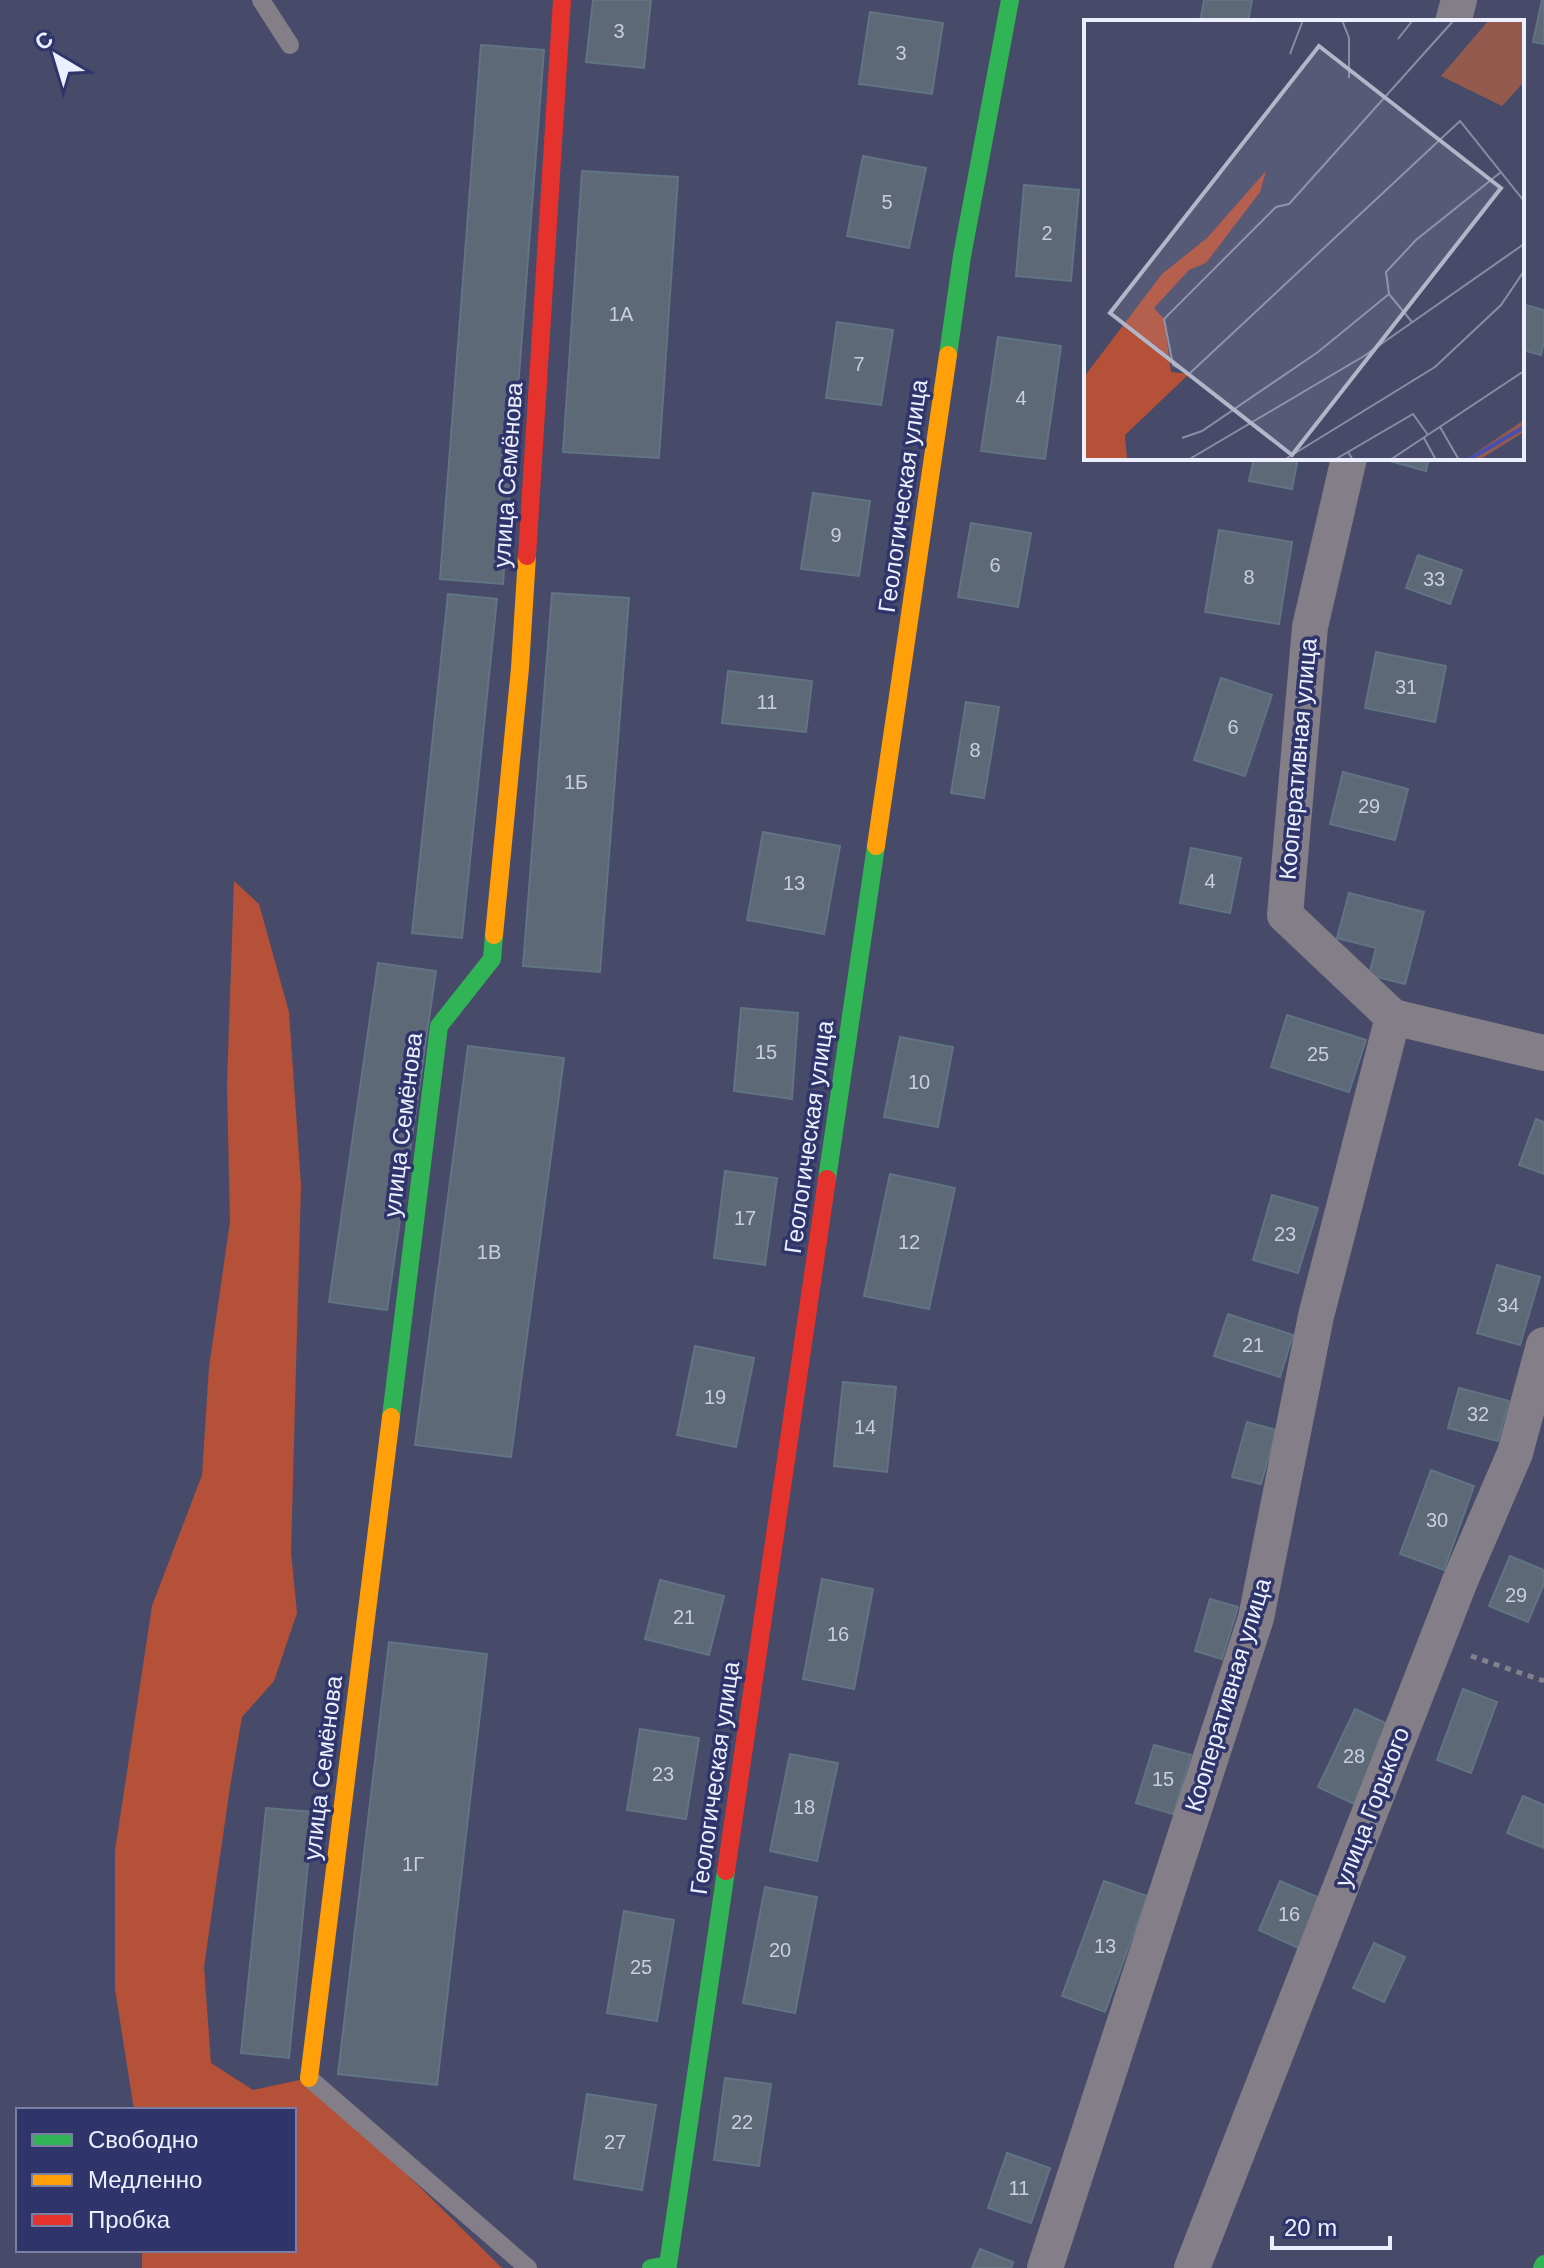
<svg xmlns="http://www.w3.org/2000/svg" width="1544" height="2268" font-family="Arial,sans-serif">
	<style>
		.forest { fill: #b55039 }
		.building { fill: #5e6978; stroke: #607484; stroke-width: 2 }
		.lines { fill: none; stroke-linecap: round; stroke-linejoin: round }
		.path { stroke: #83818c; stroke-width: 5; stroke-dasharray: 6 6; stroke-linecap: butt }
		.lane { stroke: #847e88; stroke-width: 18 }
		.street { stroke: #847e88; stroke-width: 36 }
		.fast { stroke: #30b455; stroke-width: 18 }
		.slow { stroke: #ff9f0a; stroke-width: 18 }
		.jam { stroke: #e5322d; stroke-width: 18 }
		.labels { text-anchor: middle; stroke-width: 7; stroke-linejoin: round; paint-order: stroke }
		.number-label { font-size: 20px; fill: #c8cedc }
		.street-label { font-size: 24px; fill: #eceffd; stroke: #2f356b }
		.inset-river { fill: none; stroke: #494fac; stroke-width: 4 }
		.inset-road { fill: none; stroke: #898da4; stroke-width: 2 }
		.view { fill: #b2b6c9; fill-opacity: 0.15; stroke: #b2b6c9; stroke-width: 4 }
		.inset-edge { fill: none; stroke: #eceffd; stroke-width: 4 }
	</style>
	<rect width="100%" height="100%" fill="#474b69"/>
	<!-- forest -->
	<path class="forest" d="M234,881L259,904L289,1012L301,1185L291,1552L297,1613L274,1681L242,1717L230,1787L204,1967L211,2063L253,2090L309,2078L502,2268H142V2250H294V2110H134L115,1989V1851L152,1606L202,1475L209,1367L230,1222L227,1084Z"/>
	<!-- building -->
	<path class="building" d="M593,0H651L644,68L586,62Z
		M1204,0H1252L1248,22H1200Z
		M1542,0H1544V44L1533,42Z
		M870,12L943,23L932,94L859,84Z
		M481,45L544,50L503,584L440,579Z
		M863,156L926,168L909,248L847,236Z
		M582,171L678,177L659,458L563,452Z
		M1024,185L1079,190L1071,281L1016,276Z
		M1522,304L1544,310V342L1541,355L1522,350Z
		M837,322L893,330L881,405L826,398Z
		M998,337L1061,346L1045,459L981,451Z
		M1254,458H1298L1292,489L1249,481Z
		M1379,458H1429L1426,471Z
		M813,493L870,501L859,576L801,569Z
		M971,523L1031,533L1018,607L958,597Z
		M1219,530L1292,542L1279,624L1205,612Z
		M1418,555L1462,570L1450,604L1406,588Z
		M552,593L629,598L600,972L523,966Z
		M448,594L497,599L462,938L412,933Z
		M1376,652L1446,666L1435,722L1365,708Z
		M728,671L812,681L806,732L722,723Z
		M1221,678L1272,695L1245,776L1194,760Z
		M966,702L999,707L984,798L951,793Z
		M1343,772L1408,789L1395,840L1330,824Z
		M763,832L840,846L824,934L747,920Z
		M1191,848L1241,858L1230,913L1180,903Z
		M1349,893L1424,912L1405,984L1369,975L1376,948L1337,938Z
		M378,963L436,971L387,1310L329,1302Z
		M741,1008L798,1013L792,1099L734,1091Z
		M1287,1015L1366,1040L1349,1092L1271,1067Z
		M900,1037L953,1047L938,1127L884,1117Z
		M468,1046L564,1058L511,1457L415,1445Z
		M1536,1119L1544,1122V1174L1519,1165Z
		M725,1171L777,1178L765,1265L714,1258Z
		M890,1174L955,1188L929,1309L864,1296Z
		M1272,1195L1318,1208L1298,1273L1253,1260Z
		M1497,1265L1540,1277L1520,1345L1477,1333Z
		M1228,1314L1293,1335L1280,1377L1214,1356Z
		M695,1346L754,1358L736,1447L677,1435Z
		M843,1382L896,1387L887,1472L834,1466Z
		M1459,1388L1509,1401L1498,1441L1448,1428Z
		M1247,1422L1276,1430L1261,1484L1232,1477Z
		M1431,1470L1474,1486L1444,1570L1400,1554Z
		M1510,1556L1544,1570V1584L1528,1622L1489,1606Z
		M822,1579L873,1589L854,1689L803,1679Z
		M660,1580L724,1596L709,1655L645,1639Z
		M1210,1599L1238,1607L1222,1659L1195,1651Z
		M389,1642L487,1654L437,2085L338,2074Z
		M1463,1689L1497,1702L1471,1773L1437,1760Z
		M1355,1709L1390,1725L1354,1804L1318,1787Z
		M640,1729L699,1738L686,1819L627,1810Z
		M1154,1745L1191,1755L1173,1814L1136,1803Z
		M790,1754L838,1763L817,1861L770,1851Z
		M1523,1796L1544,1805V1848L1507,1833Z
		M266,1808L313,1812L289,2058L241,2053Z
		M1104,1881L1147,1896L1105,2012L1062,1996Z
		M1280,1881L1320,1898L1298,1948L1259,1930Z
		M765,1887L817,1897L795,2013L743,2003Z
		M624,1911L674,1920L657,2021L607,2013Z
		M1374,1943L1405,1957L1384,2002L1353,1988Z
		M725,2078L771,2084L759,2166L714,2160Z
		M587,2094L656,2105L642,2190L574,2179Z
		M1007,2153L1050,2168L1031,2223L988,2208Z
		M980,2249L1013,2262L1011,2268H972Z"/>
	<g class="lines">
		<!-- path -->
		<path class="path" d="M1471,1656L1544,1681"/>
		<!-- lane -->
		<path class="lane" d="M261,0L290,45
			M309,2078L528,2268"/>
		<!-- street -->
		<path class="street" d="M1453,22L1459,0
			M1349,458L1310,627L1285,915L1393,1017L1544,1053
			M1045,2268L1256,1618L1316,1316L1393,1017
			M1192,2268L1460,1581L1515,1453L1544,1345"/>
		<!-- fast -->
		<path class="fast" d="M948,355L962,256L1010,0
			M827,1179L876,846
			M391,1417L439,1026L492,959L494,935
			M651,2268L668,2265L726,1871
			M1542,2268L1544,2264"/>
		<!-- slow -->
		<path class="slow" d="M876,846L948,355
			M494,935L520,668L527,556
			M309,2078L391,1417"/>
		<!-- jam -->
		<path class="jam" d="M527,556L562,0
			M726,1871L827,1179"/>
	</g>
	<g class="labels">
		<!-- number labels -->
		<g class="number-label">
			<text x="619" y="38">3</text>
			<text x="901" y="60">3</text>
			<text x="887" y="209">5</text>
			<text x="1047" y="240">2</text>
			<text x="621" y="321">1А</text>
			<text x="859" y="371">7</text>
			<text x="1021" y="405">4</text>
			<text x="836" y="542">9</text>
			<text x="995" y="572">6</text>
			<text x="1249" y="584">8</text>
			<text x="1434" y="586">33</text>
			<text x="1406" y="694">31</text>
			<text x="767" y="709">11</text>
			<text x="1233" y="734">6</text>
			<text x="975" y="757">8</text>
			<text x="576" y="789">1Б</text>
			<text x="1369" y="813">29</text>
			<text x="1210" y="888">4</text>
			<text x="794" y="890">13</text>
			<text x="766" y="1059">15</text>
			<text x="1318" y="1061">25</text>
			<text x="919" y="1089">10</text>
			<text x="745" y="1225">17</text>
			<text x="1285" y="1241">23</text>
			<text x="909" y="1249">12</text>
			<text x="489" y="1259">1В</text>
			<text x="1508" y="1312">34</text>
			<text x="1253" y="1352">21</text>
			<text x="715" y="1404">19</text>
			<text x="1478" y="1421">32</text>
			<text x="865" y="1434">14</text>
			<text x="1437" y="1527">30</text>
			<text x="1516" y="1602">29</text>
			<text x="684" y="1624">21</text>
			<text x="838" y="1641">16</text>
			<text x="1354" y="1763">28</text>
			<text x="663" y="1781">23</text>
			<text x="1163" y="1786">15</text>
			<text x="804" y="1814">18</text>
			<text x="413" y="1871">1Г</text>
			<text x="1289" y="1921">16</text>
			<text x="1105" y="1953">13</text>
			<text x="780" y="1957">20</text>
			<text x="641" y="1974">25</text>
			<text x="742" y="2129">22</text>
			<text x="615" y="2149">27</text>
			<text x="1019" y="2195">11</text>
		</g>
		<!-- street labels -->
		<g class="street-label">
			<text transform="translate(508 475) rotate(-86)" y="8">улица Семёнова</text>
			<text transform="translate(903 496) rotate(-82)" y="8">Геологическая улица</text>
			<text transform="translate(1298 759) rotate(-85)" y="8">Кооперативная улица</text>
			<text transform="translate(403 1125) rotate(-83)" y="8">улица Семёнова</text>
			<text transform="translate(809 1137) rotate(-82)" y="8">Геологическая улица</text>
			<text transform="translate(1228 1695) rotate(-73)" y="8">Кооперативная улица</text>
			<text transform="translate(323 1768) rotate(-83)" y="8">улица Семёнова</text>
			<text transform="translate(715 1778) rotate(-82)" y="8">Геологическая улица</text>
			<text transform="translate(1372 1807) rotate(-69)" y="8">улица Горького</text>
		</g>
	</g>
	<!-- overview -->
	<g transform="translate(1084 20)">
		<rect width="440" height="440" fill="#474b69"/>
		<path d="M405,0H440V62L418,86L357,56ZM440,400V412L395,440H381Z" fill="#945a4d"/>
		<path d="M182,151L176,172L122,243L105,250L70,288L80,299L87,352L105,354L41,415L43,440H0V357L78,254L123,218Z" fill="#b55039"/>
		<path class="inset-river" d="M384,440L440,407"/>
		<path class="inset-road" d="M258,0L265,18V58M370,0L205,184L192,187L80,299L89,345L105,354L376,101L440,181M314,19L329,0M206,34L219,0M328,302L305,274L302,252L332,220L417,152M356,407L375,440M98,418L118,411L234,332L305,274M340,418L352,440M264,432L329,394L344,415M104,440L280,336L440,224M200,440L351,347L417,285L440,251M250,440L264,432L269,440M306,440L440,351"/>
		<path class="view" d="M235,26L417,168L208,435L26,293Z"/>
		<rect width="440" height="440" class="inset-edge"/>
	</g>
	<!-- legend -->
	<rect x="16" y="2108" width="280" height="144" fill="#2f356b" stroke="#7b7fa5" stroke-width="2"/>
	<rect x="32" y="2134" width="40" height="12" fill="#30b455" stroke="#7b7fa5" stroke-width="2"/>
	<text x="88" y="2148" font-size="24" fill="#eceffd">Свободно</text>
	<rect x="32" y="2174" width="40" height="12" fill="#ff9f0a" stroke="#7b7fa5" stroke-width="2"/>
	<text x="88" y="2188" font-size="24" fill="#eceffd">Медленно</text>
	<rect x="32" y="2214" width="40" height="12" fill="#e5322d" stroke="#7b7fa5" stroke-width="2"/>
	<text x="88" y="2228" font-size="24" fill="#eceffd">Пробка</text>
	<!-- north arrow -->
	<g transform="translate(56 56) rotate(322)" stroke="#2f356b" stroke-width="6" paint-order="stroke">
	<path d="M0-6L14 30L0 20L-14 30Z" fill="#eceffd"/>
	<text y="-12" font-size="22" font-weight="bold" text-anchor="middle" fill="#eceffd">С</text>
	</g>
	<!-- scale -->
	<path d="M1272 2236v12h118v-12" fill="none" stroke="#eceffd" stroke-width="4"/>
	<text x="1284" y="2236" font-size="24" fill="#eceffd" stroke="#2f356b" stroke-width="6" paint-order="stroke">20 m</text>
</svg>
